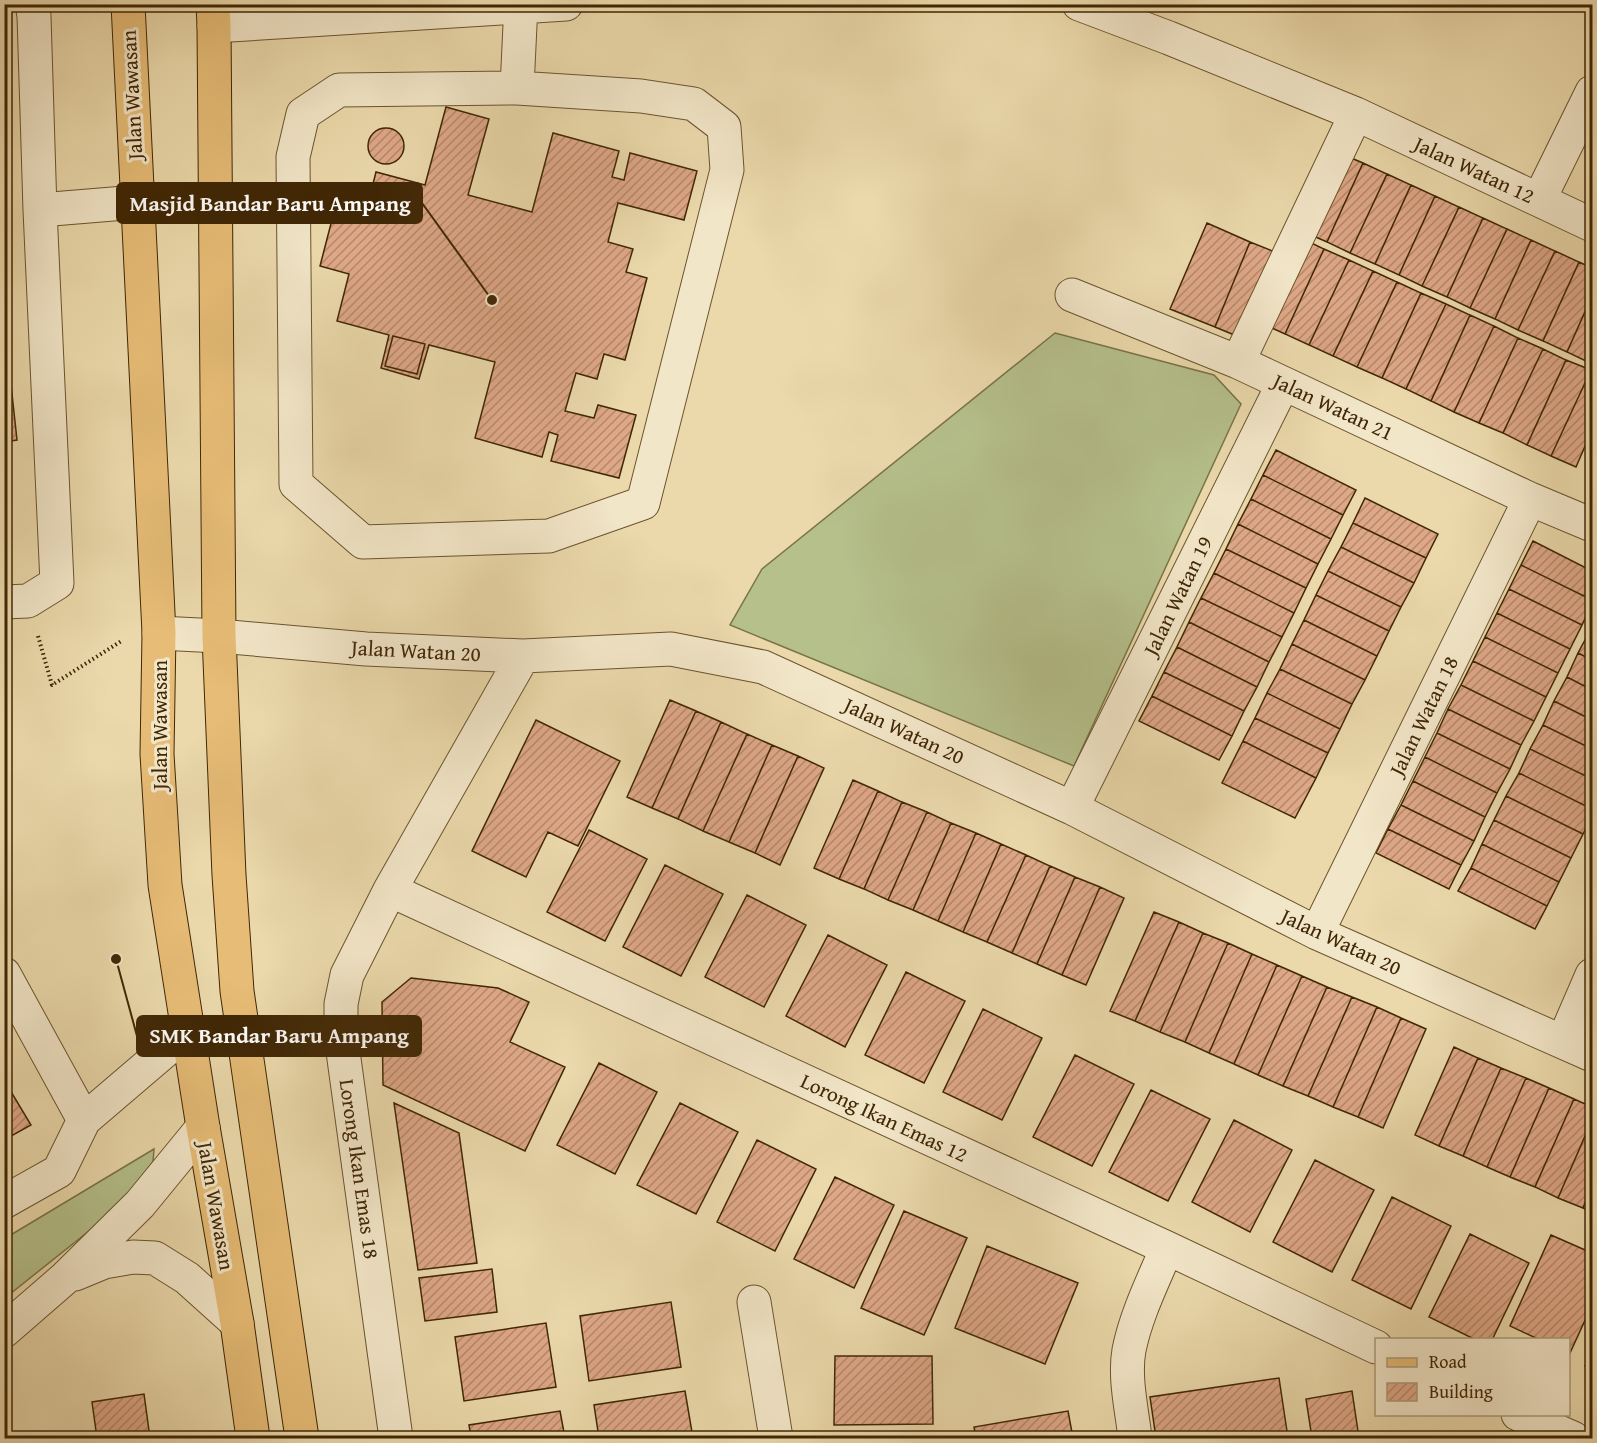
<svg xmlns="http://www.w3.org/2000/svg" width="1597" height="1443" font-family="'Gentium Book Plus',serif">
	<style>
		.grass { fill: #b5c08b; stroke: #7a7448; stroke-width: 1.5 }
		.building { fill: url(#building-hatch); stroke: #402705; stroke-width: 1.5; fill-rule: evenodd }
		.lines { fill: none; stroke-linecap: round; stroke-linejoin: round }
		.minor-casing { stroke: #6b542e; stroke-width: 35 }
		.major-casing { stroke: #402705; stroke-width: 35 }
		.path { stroke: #402705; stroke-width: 4; stroke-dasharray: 1.5 3; stroke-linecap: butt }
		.minor { stroke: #f2e6c8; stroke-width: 33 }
		.major { stroke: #e6bc76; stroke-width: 33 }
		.labels { text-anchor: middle; stroke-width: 6; stroke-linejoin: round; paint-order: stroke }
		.street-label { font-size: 21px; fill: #402705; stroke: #f2e6c8 }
		.leader { fill: none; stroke: #402705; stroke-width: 2 }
		.callout-dot { fill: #402705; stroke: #f2e6c8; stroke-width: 2 }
		.callout { fill: #402705; stroke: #402705; stroke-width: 2 }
		.callout-label { font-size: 22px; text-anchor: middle; font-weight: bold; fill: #fff }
	</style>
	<defs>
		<pattern id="building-hatch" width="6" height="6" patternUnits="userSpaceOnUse" patternTransform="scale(1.5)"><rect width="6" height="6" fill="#dea786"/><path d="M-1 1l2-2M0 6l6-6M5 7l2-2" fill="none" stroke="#b5886c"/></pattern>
	</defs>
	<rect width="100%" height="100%" fill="#ebd9ab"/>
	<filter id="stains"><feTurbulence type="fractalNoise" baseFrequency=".00333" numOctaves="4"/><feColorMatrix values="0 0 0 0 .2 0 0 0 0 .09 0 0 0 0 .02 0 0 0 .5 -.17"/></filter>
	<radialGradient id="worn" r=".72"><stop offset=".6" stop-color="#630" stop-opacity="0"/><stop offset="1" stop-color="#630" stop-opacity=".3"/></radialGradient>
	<!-- grass -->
	<path class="grass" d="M1055,333L1214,375L1241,404L1074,766L730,625L762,569Z
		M154,1149L153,1162L124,1199L99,1223L5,1298L4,1239Z"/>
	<!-- building -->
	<path class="building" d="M446,107L489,119L468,195L532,212L553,133L619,151L612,177L624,180L630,153L697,171L684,220L618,203L608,242L633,249L626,272L647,278L625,360L604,354L597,379L576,373L565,411L594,418L598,405L636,415L619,478L551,461L558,435L549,432L542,457L475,438L495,362L429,345L419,379L381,368L389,335L337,321L349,274L320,266L334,212L364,220L376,172L425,185ZM393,336L425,344L417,374L385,366Z
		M368 146a18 18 0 1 1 36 0a18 18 0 1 1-36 0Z
		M1339,153L1363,163L1327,242L1302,231Z
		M1363,163L1387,174L1350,253L1327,242Z
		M1387,174L1411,185L1375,264L1350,253Z
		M1411,185L1435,196L1399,275L1375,264Z
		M1435,196L1459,207L1422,286L1399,275Z
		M1459,207L1483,218L1447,297L1422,286Z
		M1483,218L1507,229L1470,308L1447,297Z
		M1207,223L1250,242L1215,327L1170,309Z
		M1507,229L1531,240L1495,319L1470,308Z
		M1301,238L1324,249L1285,334L1261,323Z
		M1531,240L1555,251L1518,330L1495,319Z
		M1250,242L1280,254L1244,339L1215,327Z
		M1324,249L1349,260L1309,345L1285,334Z
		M1555,251L1579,262L1543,341L1518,330Z
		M1349,260L1373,271L1333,356L1309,345Z
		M1579,262L1592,268V296L1567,352L1543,341Z
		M1373,271L1397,282L1357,367L1333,356Z
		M1397,282L1421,293L1382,378L1357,367Z
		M1421,293L1446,304L1406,389L1382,378Z
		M1592,296V358L1590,363L1567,352Z
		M1446,304L1470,315L1431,401L1406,389Z
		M1470,315L1494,326L1454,412L1431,401Z
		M4,320L17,440L4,442Z
		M1494,326L1518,338L1479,423L1454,412Z
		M393,336L425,344L417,374L385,366Z
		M1518,338L1543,349L1503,433L1479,423Z
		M1543,349L1566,360L1527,445L1503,433Z
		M1566,360L1591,370L1551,456L1527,445Z
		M1591,370L1592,371V430L1576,467L1551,456Z
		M1276,450L1356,490L1343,515L1263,475Z
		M1263,475L1343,515L1331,539L1251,499Z
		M1365,498L1438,534L1426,558L1353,523Z
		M1251,499L1331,539L1318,564L1238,524Z
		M1353,523L1426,558L1414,583L1341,547Z
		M1238,524L1318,564L1306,588L1226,549Z
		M1533,541L1592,571V600L1521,565Z
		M1341,547L1414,583L1401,607L1328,571Z
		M1226,549L1306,588L1294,613L1214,573Z
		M1521,565L1592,600V604L1582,625L1509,589Z
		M1328,571L1401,607L1389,631L1316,595Z
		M1214,573L1294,613L1282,637L1201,598Z
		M1509,589L1582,625L1570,649L1497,613Z
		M1316,595L1389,631L1377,656L1304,620Z
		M1201,598L1282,637L1269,662L1189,622Z
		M1497,613L1570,649L1558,673L1485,637Z
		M1304,620L1377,656L1365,680L1292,644Z
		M1189,622L1269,662L1257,687L1177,647Z
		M1591,629L1592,630V660L1578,653Z
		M1485,637L1558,673L1546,697L1473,661Z
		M1292,644L1365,680L1352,704L1280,669Z
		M1177,647L1257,687L1244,711L1164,672Z
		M1578,653L1592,660V690L1567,677Z
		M1473,661L1546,697L1534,721L1461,685Z
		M1280,669L1352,704L1340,729L1267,693Z
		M1164,672L1244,711L1232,736L1152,696Z
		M1567,677L1592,690V720L1554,701Z
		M1461,685L1534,721L1521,745L1448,709Z
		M1267,693L1340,729L1328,753L1255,718Z
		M1152,696L1232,736L1219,760L1139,721Z
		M670,700L696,711L652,808L627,797Z
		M1554,701L1592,720V749L1543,725Z
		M1448,709L1521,745L1510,769L1437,733Z
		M696,711L721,722L678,819L652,808Z
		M1255,718L1328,753L1316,778L1243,741Z
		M536,720L620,761L578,846L548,832L526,877L472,851Z
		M721,722L747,734L703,831L678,819Z
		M1543,725L1592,749V779L1530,749Z
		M1437,733L1510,769L1497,793L1425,757Z
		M747,734L772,745L729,842L703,831Z
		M1243,741L1316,778L1295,818L1222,783Z
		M772,745L798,756L755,853L729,842Z
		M1530,749L1592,779V809L1519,773Z
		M798,756L824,768L780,865L755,853Z
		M1425,757L1497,793L1485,817L1413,781Z
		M1519,773L1592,809V816L1583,834L1506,796Z
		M853,780L878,791L839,879L814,868Z
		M1413,781L1485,817L1474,841L1401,805Z
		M878,791L902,802L864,889L839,879Z
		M1506,796L1583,834L1571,858L1494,820Z
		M902,802L927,812L888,900L864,889Z
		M1401,805L1474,841L1461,865L1388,829Z
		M927,812L951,823L913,910L888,900Z
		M1494,820L1571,858L1559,882L1482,844Z
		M951,823L976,833L938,921L913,910Z
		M1388,829L1461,865L1449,889L1376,853Z
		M589,830L647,859L605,941L547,912Z
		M976,833L1001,844L963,932L938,921Z
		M1001,844L1026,855L987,942L963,932Z
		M1482,844L1559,882L1547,906L1471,868Z
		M1026,855L1050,866L1012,953L987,942Z
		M665,865L723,894L681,976L623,947Z
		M1050,866L1075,877L1037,964L1012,953Z
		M1471,868L1547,906L1535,929L1458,891Z
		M1075,877L1100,887L1062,975L1037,964Z
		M1100,887L1124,898L1086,985L1062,975Z
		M747,895L806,925L764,1007L705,977Z
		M1154,912L1179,922L1135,1021L1110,1011Z
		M1179,922L1203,933L1160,1032L1135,1021Z
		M1203,933L1228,943L1185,1042L1160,1032Z
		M828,935L887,965L845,1047L786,1016Z
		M1228,943L1252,954L1209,1053L1185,1042Z
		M1252,954L1277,965L1234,1064L1209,1053Z
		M1277,965L1302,976L1258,1075L1234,1064Z
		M906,972L965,1001L924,1083L865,1055Z
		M1302,976L1327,987L1283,1086L1258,1075Z
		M411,978L498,988L529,1002L510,1042L565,1067L525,1151L383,1085L382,1002Z
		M1327,987L1352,997L1308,1096L1283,1086Z
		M1352,997L1377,1007L1333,1107L1308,1096Z
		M1377,1007L1401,1018L1358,1117L1333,1107Z
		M983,1009L1042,1038L1002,1120L943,1092Z
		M1401,1018L1426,1029L1383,1128L1358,1117Z
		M1454,1047L1478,1058L1439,1146L1415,1135Z
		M1075,1055L1134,1084L1092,1166L1033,1137Z
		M1478,1058L1501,1068L1463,1156L1439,1146Z
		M599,1063L657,1092L615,1174L557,1145Z
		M1501,1068L1526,1078L1487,1167L1463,1156Z
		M1526,1078L1549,1088L1510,1177L1487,1167Z
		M4,1080L31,1125L4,1140Z
		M1549,1088L1574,1099L1535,1187L1510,1177Z
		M1151,1090L1210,1119L1168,1201L1109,1172Z
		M1574,1099L1592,1107V1120L1558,1198L1535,1187Z
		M394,1103L459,1133L477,1263L418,1270Z
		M680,1103L738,1132L696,1214L637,1185Z
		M1234,1120L1292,1150L1250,1232L1192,1202Z
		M1592,1120V1186L1583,1208L1558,1198Z
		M757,1140L816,1169L775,1251L717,1222Z
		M1315,1160L1374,1190L1332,1272L1273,1242Z
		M835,1177L894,1205L854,1288L794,1259Z
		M1592,1186V1213L1583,1208Z
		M1392,1197L1451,1226L1411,1309L1352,1280Z
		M904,1211L967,1238L924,1335L861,1308Z
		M1470,1234L1529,1263L1492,1340H1476L1429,1317Z
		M1551,1235L1592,1253V1305L1570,1353L1568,1352V1340H1540L1510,1326Z
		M987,1246L1078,1283L1045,1364L955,1328Z
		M492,1269L497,1312L425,1321L419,1278Z
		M671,1302L681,1367L589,1381L580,1316Z
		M546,1323L556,1387L464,1401L455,1337Z
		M1592,1348V1369L1585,1366Z
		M835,1356H932L933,1424L834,1425Z
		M1279,1378L1288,1438H1156L1150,1397Z
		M685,1391L693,1438H599L594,1405Z
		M1352,1391L1359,1438H1312L1306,1399Z
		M144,1394L150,1438H97L92,1402Z
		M560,1411L565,1438H471L469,1425Z
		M1068,1411L1073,1438H976L974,1427Z"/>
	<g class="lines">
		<defs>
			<path id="minor" d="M1079,4L1169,38L1356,114L1592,225
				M214,26L566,4
				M517,88L339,90L303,114L293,157L296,484L363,542L549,536L643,503L727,170L724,127L694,104L641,96L517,88L521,4
				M1539,200L1592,92
				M40,210L137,202
				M1072,295L1238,362L1530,499L1592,525
				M1238,362L1356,114
				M4,602L28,601L57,583L40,210L34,16L32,4
				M159,633L219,636L366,649L523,656L671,649L763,667L1072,808L1317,933L1592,1055
				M1072,808L1283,384
				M390,890L1167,1248L1376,1347
				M1317,933L1530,499
				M4,974L84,1120
				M1563,1042L1592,975
				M4,1202L59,1171L84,1120L187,1032
				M75,1274L104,1262L133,1257L155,1258L187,1278L237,1323
				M754,1302L776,1438
				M4,1331L65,1278L140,1204L203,1127
				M1518,1414L1573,1438
				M396,1438L341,1037V1004L347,975L390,890L523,656
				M1135,1438C1132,1410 1124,1378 1129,1350C1136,1315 1153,1281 1167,1248"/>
			<path id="major" d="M128,4L159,633L157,754L165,885L203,1127L237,1323L253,1438
				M213,4L214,26L219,636L229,875L237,991L302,1438"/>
		</defs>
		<!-- minor casing -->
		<use href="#minor" class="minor-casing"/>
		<!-- major casing -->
		<use href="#major" class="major-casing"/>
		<!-- path -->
		<path class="path" d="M38,636L52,685L123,640"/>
		<!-- minor -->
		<use href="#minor" class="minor"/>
		<!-- major -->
		<use href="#major" class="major"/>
	</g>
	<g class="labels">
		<!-- street labels -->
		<g class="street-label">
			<text transform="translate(132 95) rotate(-93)" y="7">Jalan Wawasan</text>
			<text transform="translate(1474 170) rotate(25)" y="7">Jalan Watan 12</text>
			<text transform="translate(1333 407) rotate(25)" y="7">Jalan Watan 21</text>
			<text transform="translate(1178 596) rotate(-64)" y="7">Jalan Watan 19</text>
			<text transform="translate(416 651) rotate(3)" y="7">Jalan Watan 20</text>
			<text transform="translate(1424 716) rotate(-64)" y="7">Jalan Watan 18</text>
			<text transform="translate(160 725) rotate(-90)" y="7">Jalan Wawasan</text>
			<text transform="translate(904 731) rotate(25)" y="7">Jalan Watan 20</text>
			<text transform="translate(1341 942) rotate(25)" y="7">Jalan Watan 20</text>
			<text transform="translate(884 1118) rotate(25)" y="7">Lorong Ikan Emas 12</text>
			<text transform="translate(359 1169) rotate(82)" y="7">Lorong Ikan Emas 18</text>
			<text transform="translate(216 1206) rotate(80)" y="7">Jalan Wawasan</text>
		</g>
	</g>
	<!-- callouts -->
	<path class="leader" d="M492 300L422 203M116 959L137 1036"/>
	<g class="callout-dot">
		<circle cx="492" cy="300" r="6"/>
		<circle cx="116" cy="959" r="6"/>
	</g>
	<g class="callout">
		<rect x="117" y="183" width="305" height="40" rx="6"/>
		<rect x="137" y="1016" width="284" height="40" rx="6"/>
	</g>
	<g class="callout-label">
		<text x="270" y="211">Masjid Bandar Baru Ampang</text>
		<text x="279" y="1043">SMK Bandar Baru Ampang</text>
	</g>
	<!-- margin -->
	<rect width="1597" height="1443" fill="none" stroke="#ebd9ab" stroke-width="24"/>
	<rect x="6" y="6" width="1585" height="1431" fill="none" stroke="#402705" stroke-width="3"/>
	<rect x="12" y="12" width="1573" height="1419" fill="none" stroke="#402705" stroke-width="1.5"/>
	<!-- legend -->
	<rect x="1375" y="1338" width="195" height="78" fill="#f2e6c8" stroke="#ab9a7a" stroke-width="1.5"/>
	<rect x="1387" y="1358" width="30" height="9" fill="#e6bc76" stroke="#ab9a7a" stroke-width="1.5"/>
	<text x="1429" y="1368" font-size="18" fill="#402705">Road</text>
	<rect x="1387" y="1383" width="30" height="18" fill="url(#building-hatch)" stroke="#ab9a7a" stroke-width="1.5"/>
	<text x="1429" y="1398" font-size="18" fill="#402705">Building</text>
	<rect width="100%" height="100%" filter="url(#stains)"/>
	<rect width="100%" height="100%" fill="url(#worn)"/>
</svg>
